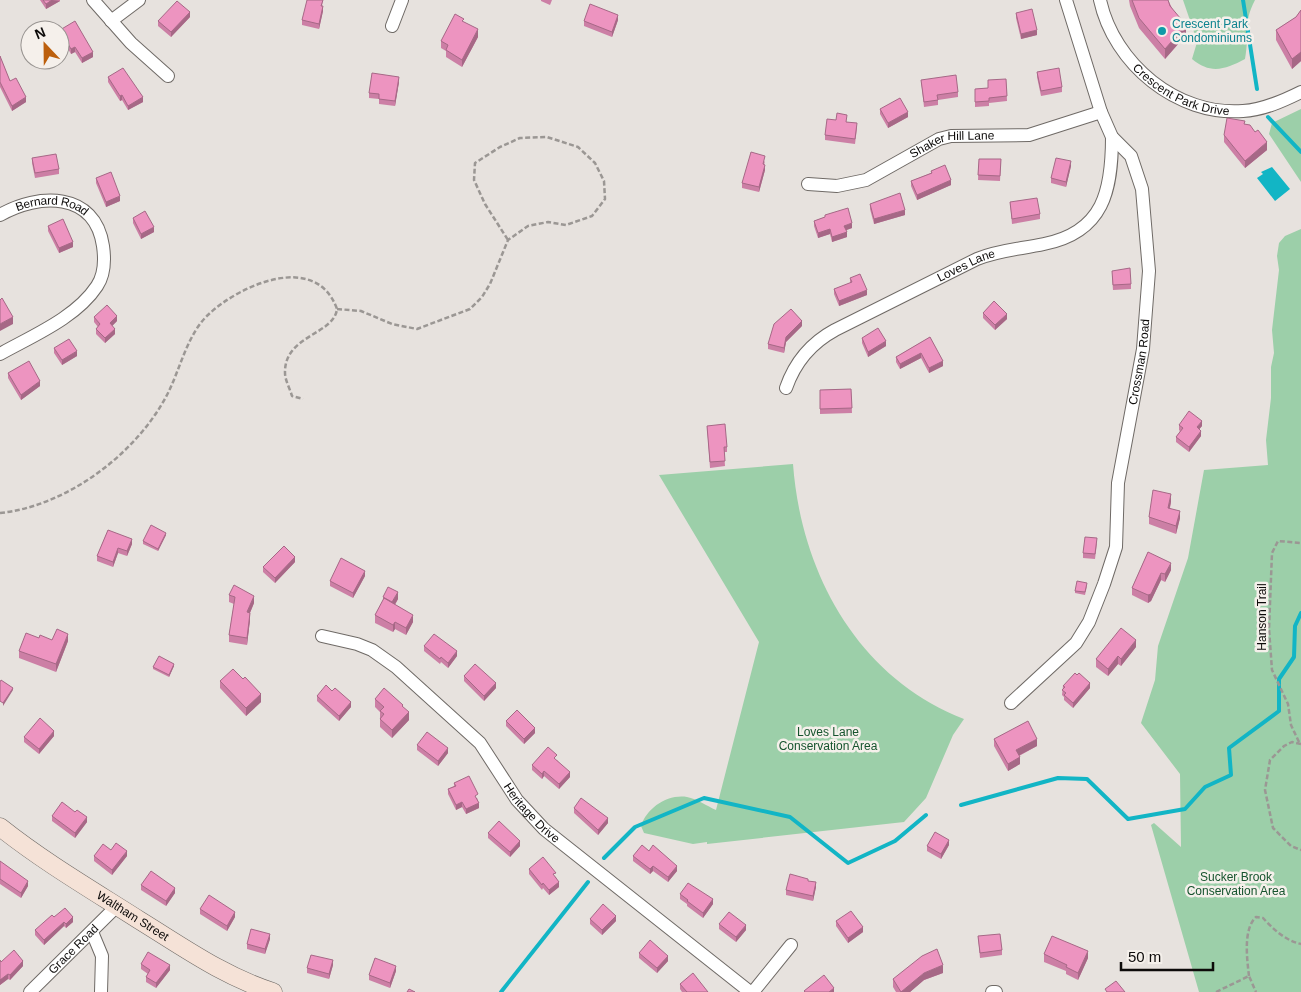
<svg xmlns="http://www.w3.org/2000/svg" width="1301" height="992" font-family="Arial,sans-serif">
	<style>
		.green { fill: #9ccfa9 }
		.water { fill: #12b5c5 }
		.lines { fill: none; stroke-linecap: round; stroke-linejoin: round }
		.stream { stroke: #12b5c5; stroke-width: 4 }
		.street-casing { stroke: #6f6a66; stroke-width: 14 }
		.secondary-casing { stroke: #6f6a66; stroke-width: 19 }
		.path { stroke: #9b9794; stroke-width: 2.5; stroke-dasharray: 5 2.5; stroke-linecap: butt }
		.street { stroke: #fff; stroke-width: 12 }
		.secondary { stroke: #f5e2d7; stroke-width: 18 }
		.wall { fill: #cc7fa5 }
		.shaded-wall { fill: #a66886 }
		.building { fill: #ed94c0; stroke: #a66886 }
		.culture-dot { fill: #0f9aa8; stroke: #f5f0eb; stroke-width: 2 }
		.labels { text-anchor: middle; stroke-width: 5; stroke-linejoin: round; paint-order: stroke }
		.culture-label { font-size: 12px; fill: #0d838f; stroke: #f5f0eb; text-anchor: start }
		.street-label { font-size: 12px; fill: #0d0b0a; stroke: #f5f0eb }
		.park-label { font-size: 12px; fill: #16542e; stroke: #f5f0eb }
	</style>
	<rect width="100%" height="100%" fill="#e7e2de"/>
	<!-- green -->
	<path class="green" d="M1183,0H1255C1242,25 1250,34 1245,59C1226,69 1211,75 1192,59L1198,39L1194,32Z
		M1301,109V182L1269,134L1272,123Z
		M1301,229V992H1199L1151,825L1154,823L1181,847L1180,774L1141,723L1155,680L1158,646L1188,558L1204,470L1268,465L1266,440L1271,398V367L1274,353L1272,330L1279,270L1277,256L1279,243L1285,236Z
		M793,464C801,573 858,678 964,719L953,735L926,798L904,822L707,844V842L693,844L644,833L641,826C647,808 667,794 687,797C697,799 707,806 716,810L759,642L659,475Z"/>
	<!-- water -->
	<path class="water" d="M1272,167L1290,189L1275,201L1257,178L1263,174L1261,172Z"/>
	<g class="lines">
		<!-- stream -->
		<path class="stream" d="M1243,0L1257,89
			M1268,117L1301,152
			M961,805L1058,778L1087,779L1128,819L1185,809L1205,787L1231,775L1229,748L1279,711V679L1294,657L1295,626L1301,613
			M604,858L635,827L704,798L790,817L848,863L895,841L926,815
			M501,992L588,882"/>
		<defs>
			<g id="street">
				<path d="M93,0L131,43L168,76"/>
				<path id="s1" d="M1100,0C1114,64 1177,116 1243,111C1263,110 1283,101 1301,92"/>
				<path d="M111,21L139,0"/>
				<path d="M392,26L402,0"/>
				<path id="s2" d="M808,184L837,186L866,180L939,139L951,136L1029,135L1101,112"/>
				<path id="s3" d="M0,215C38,193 95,191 103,246C105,260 105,274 97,286C76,318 32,336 0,354"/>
				<path id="s4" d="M786,388C795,362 811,343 835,330L977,259C999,250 1021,249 1044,244C1104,232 1112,190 1112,137"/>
				<path id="s5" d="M322,636L357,644L372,650L396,667L480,743L517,800L544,829L750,992"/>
				<path id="s6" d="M1011,703L1076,643L1089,622L1104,584L1116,547L1118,483L1143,349L1149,271L1142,189L1131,156L1112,137L1101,112L1066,0"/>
				<path d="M92,932L102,956L101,992"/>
				<path id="s7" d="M30,992L117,906"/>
				<path d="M753,992L791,945"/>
				<path d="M992,992H996"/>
			</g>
			<g id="secondary">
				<path id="s8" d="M0,827C44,862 92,890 139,920C183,947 223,976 273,992"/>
			</g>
		</defs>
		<!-- street casing -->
		<use href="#street" class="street-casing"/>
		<!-- secondary casing -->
		<use href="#secondary" class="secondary-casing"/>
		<!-- path -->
		<path class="path" d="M337,309L361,311L392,324L417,329L470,309L482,297L490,284L508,240L528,226L548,222L566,225L592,216L605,199L604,181L595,163L578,147L547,137L520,138L500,147L475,163L474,180L485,204L508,240
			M0,513C68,506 139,452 169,391C181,366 188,333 209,314C240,285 316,251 337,309C334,335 284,335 285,373C285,380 290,389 292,396L303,399
			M1299,742L1291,725L1288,704L1272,670L1269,629L1272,553L1278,541L1301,543
			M1301,744L1292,742L1284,746L1270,760L1265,790L1273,828L1291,846L1301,850
			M1249,976C1247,959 1243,929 1256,917L1263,918C1273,929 1286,941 1301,944
			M1216,992L1249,976L1256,992"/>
		<!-- street -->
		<use href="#street" class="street"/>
		<!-- secondary -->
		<use href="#secondary" class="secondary"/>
	</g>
	<!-- wall -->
	<path class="wall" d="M40,0H60V1L46,9Z
		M323,0L322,6L323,11L319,29L302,25V20Z
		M541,0H552L550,5L541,1Z
		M1129,0H1168L1186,35L1165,59L1139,28L1130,6Z
		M1301,10V61L1292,69L1276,40V30L1296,17Z
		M1016,13L1037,35L1021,39L1016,18Z
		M190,17L171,37L158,26V21Z
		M618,20L612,37L584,26V21Z
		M464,22L478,37L462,67L446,57V51L441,48V41Z
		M60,30L93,57L82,63L75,52L71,54L60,35Z
		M0,56L10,81L26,102L12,111L0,87Z
		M1037,72L1062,87V92L1041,96L1037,77Z
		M108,77L143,102L128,110L122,100L120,101L108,82Z
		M1006,79L1007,101L989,103V106L975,107V89L988,88Z
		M921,80L958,92V97L938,100V105L924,107Z
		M399,82L395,106L379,104V99L369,98V93Z
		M880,109L908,117L888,128L880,114Z
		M847,122L857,128L855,144L825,140V135Z
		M1245,124L1267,150L1245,168L1224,142V135Z
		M32,158L59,169V174L35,178L32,163Z
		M979,159H1001L1000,181L978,180Z
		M765,161L764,165L765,170L759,192L742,188V183Z
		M1071,166L1066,187L1051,183V178Z
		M931,171L951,185L917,200L911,186V181L931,173Z
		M96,178L120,201L106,207L96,183Z
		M1010,202L1040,214V219L1012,224Z
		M870,204L905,215L874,224L870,209Z
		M825,215L852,228L846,230L847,237L832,242L830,234L818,238L814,226V221L825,217Z
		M133,218L154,232L141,239L133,223Z
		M48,226L73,247L59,253L48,231Z
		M1112,276L1131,284V289L1113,290Z
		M850,278L867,295L839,306L834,294V289L850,283Z
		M983,313L1007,319L995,330L983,318Z
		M94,317L117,321L112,326L115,334L105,343L96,334V329L98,327L94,322Z
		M802,326L786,342L784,353L768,349V344Z
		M930,337L943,366L929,373L921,358L900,369L896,362V357Z
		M862,338L886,346L868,357L862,343Z
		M54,348L77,356L62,365L54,353Z
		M8,373L40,386L21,400L8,378Z
		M851,389L852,413L820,414V390Z
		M1179,425L1202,426L1199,429L1201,436L1189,452L1176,442V437L1180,431L1179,430Z
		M707,426L727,447V452H724L725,466L710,468Z
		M1171,502L1170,508L1180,518L1176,534L1149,524V517Z
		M108,530L132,544L127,556L118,553L113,567L97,561V556Z
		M166,535L158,551L143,544V541Z
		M1097,543L1095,559L1083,558V553Z
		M1148,552L1171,570L1165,582L1161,580L1151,601L1148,603L1132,595V588Z
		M295,562L275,583L263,572V567Z
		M365,576L353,598L330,586V581Z
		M1087,586L1085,595L1075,593V591Z
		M229,595L254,603L250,613V620L247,645L229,642V635L234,604L229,602Z
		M383,597L398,599L395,605L413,622L406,635L395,629L393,632L375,623V615L383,601Z
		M39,638L52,640L68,641L56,672L19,658V651Z
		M424,646L457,656L448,668L441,662L440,664L424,651Z
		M1136,647L1121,666L1118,664L1108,676L1096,667V659Z
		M174,666L169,677L153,669V667Z
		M464,676L496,688L484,701L464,681Z
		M220,681L261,702L246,716L220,688Z
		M1063,686L1090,688L1073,708L1064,700V697L1062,695Z
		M332,691L351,707L339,721L317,701V696Z
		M375,699L403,708L409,720L392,738L380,727V712L375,707Z
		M506,721L535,733L524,744L506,726Z
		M54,736L39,754L24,742V737Z
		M994,739L1037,746L1019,756L1020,764L1008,771L994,746Z
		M417,745L448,753L438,766L417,750Z
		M557,760L570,777L559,789L544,776L542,779L532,770V765Z
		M454,783L478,799L477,800L479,808L466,814L462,807L456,810L448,794V789L454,786Z
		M574,808L608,823L598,835L574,813Z
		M52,816L87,822L75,838L52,821Z
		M488,833L520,846L510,857L488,838Z
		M949,845L941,859L927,851V846Z
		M111,850L127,856L112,875L94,861V856Z
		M649,851L677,871L668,882L653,871L650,874L633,861V856Z
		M0,861L28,886L21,898L0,884Z
		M529,869L556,877L559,887L549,895L543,888L542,890L529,874Z
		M808,881L816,887L813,901L786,895V890Z
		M141,885L175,893L166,906L141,890Z
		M680,894L713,904L703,918L687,906V904L680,899Z
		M200,909L235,917L227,931L200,914Z
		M54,917L73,922L66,928L64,926L44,945L35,935V930Z
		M590,919L616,921L602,935L590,924Z
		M836,921L863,932L848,943L836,926Z
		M719,924L746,930L736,942L719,929Z
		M978,936L1002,950V955L980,958Z
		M270,939L265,954L247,949V944Z
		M639,953L668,961L657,973L639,958Z
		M1044,954L1088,958L1078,980L1066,974V971L1044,962Z
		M0,960L1,962L23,966L10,980L8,979L0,985Z
		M141,964L170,970L156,988L146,982V977L148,974L141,969Z
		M333,965L329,979L307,973V968Z
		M396,971L390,988L369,980V975Z
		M943,973L924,980L910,992H896L893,987V979Z
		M680,984L708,992H682L680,989Z"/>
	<!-- shaded-wall -->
	<path class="shaded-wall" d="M52,0L60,1L46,9V4Z
		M323,6V11L319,29V24Z
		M190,12V17L171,37V32Z
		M618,15V20L612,37V32Z
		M1186,25V35L1165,59V49Z
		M478,29V37L462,67V60Z
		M1037,30V35L1021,39V34Z
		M75,47V52L71,54V49Z
		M93,52V57L82,63V58Z
		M1301,52V61L1292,69V59Z
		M399,77V82L395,106V101Z
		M122,95V100L120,101V96Z
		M26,97V102L12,111V106Z
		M143,97V102L128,110V106Z
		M908,112V117L888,128V123Z
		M1267,142V150L1245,168V161Z
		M1071,161V166L1066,187V182Z
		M765,165V170L759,192V187Z
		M951,180V185L917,200V195Z
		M120,196V201L106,207V202Z
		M905,210V215L874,224V219Z
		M852,223V228L844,231V226Z
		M154,227V232L141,239V234Z
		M830,229V234L818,238V233Z
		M847,232V237L832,242V237Z
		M73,242V247L59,253V248Z
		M867,290V295L839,306V301Z
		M1007,314V319L995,330V325Z
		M117,316V321L110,328V323Z
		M13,317V324L0,331V324Z
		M802,321V326L786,342L784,353V348L786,337Z
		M115,329V334L105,343V338Z
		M886,341V346L868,357V352Z
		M77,351V356L62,365V360Z
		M921,353V358L900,369V364Z
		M943,361V366L929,373V368Z
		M40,381V386L21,400V395Z
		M1202,421V426L1197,432V427Z
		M1201,431V436L1189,452V447Z
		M1171,494V502L1168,515V508Z
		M1180,511V518L1176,534V526Z
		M166,533V535L158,551V549Z
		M132,539V544L127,556V551Z
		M118,548V553L113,567V562Z
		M295,557V562L275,583V578Z
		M1171,563V570L1165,582V574Z
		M365,571V576L353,598V593Z
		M1161,573V580L1151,601L1148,603V595Z
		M398,592V599L392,609V602Z
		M254,596V603L247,620V612Z
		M250,613V620L247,645V638Z
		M413,615V622L406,635V628Z
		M395,622V629L393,632V625Z
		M68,634V641L56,672V664Z
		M1136,640V647L1121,666V659Z
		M457,651V656L448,668V663Z
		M1118,656V664L1108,676V669Z
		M174,664V666L169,677V675Z
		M496,683V688L484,701V696Z
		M1090,683V688L1073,708V703Z
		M13,688V690L3,706V703Z
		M261,694V702L246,716V708Z
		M351,702V707L339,721V716Z
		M409,712V720L392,738V730Z
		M535,728V733L524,744V739Z
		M54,731V736L39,754V749Z
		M1037,739V746L1016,757V750Z
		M448,748V753L438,766V761Z
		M1020,757V764L1008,771V764Z
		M544,771V776L542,779V774Z
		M570,772V777L559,789V784Z
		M462,802V807L456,810V805Z
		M479,803V808L466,814V809Z
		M87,817V822L75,838V833Z
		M608,818V823L598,835V830Z
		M949,840V845L941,859V854Z
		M520,841V846L510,857V852Z
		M127,851V856L112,875V870Z
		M653,866V871L650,874V869Z
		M677,866V871L668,882V877Z
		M28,881V886L21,898V893Z
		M559,882V887L549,895V890Z
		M816,882V887L813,901V896Z
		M175,888V893L166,906V901Z
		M713,899V904L703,918V913Z
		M235,912V917L227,931V926Z
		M616,916V921L602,935V930Z
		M73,917V922L66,928V924Z
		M64,922V926L44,945V940Z
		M746,925V930L736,942V937Z
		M863,927V932L848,943V938Z
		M270,934V939L265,954V949Z
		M1088,951V958L1078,980V973Z
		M668,956V961L657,973V968Z
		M333,960V965L329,979V974Z
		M23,961V966L10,980V975Z
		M170,965V970L156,988V983Z
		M943,965V973L924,980L910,992H901L924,973Z
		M396,966V971L390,988V983Z
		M8,974V979L0,985V980Z
		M834,988V992H829Z"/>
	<!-- building -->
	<path class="building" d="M43,0H52L46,4Z
		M307,0H323L321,6H323L319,24L302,20Z
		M1132,0H1168L1170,6L1186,25L1165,49L1139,18Z
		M177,1L190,12L171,32L158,21Z
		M590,4L618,15L612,32L584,21Z
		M1032,9L1037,30L1021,34L1016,13Z
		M1301,10V52L1292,59L1276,30L1296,17Z
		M455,14L464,19L462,21L478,29L462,60L446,50L448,45L441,41Z
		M75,21L93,52L82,58L75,47L71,49L60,30Z
		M0,56L10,81L16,78L26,97L12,106L0,82Z
		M123,68L143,97L128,106L122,95L120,96L108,77Z
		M1059,68L1062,87L1041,91L1037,72Z
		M372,73L399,77L395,101L379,99V94L369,93Z
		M956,75L958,92L937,95L938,100L924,102L921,80Z
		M1006,79L1007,96L989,98V101L975,102V89L988,88V80Z
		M900,98L908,112L888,123L880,109Z
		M837,113L847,115L846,122L857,123L855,139L825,135L827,119L836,120Z
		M1227,118L1245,121L1244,124L1250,125L1255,132L1258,130L1267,142L1245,161L1224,135Z
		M751,152L765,156L763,164L765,165L759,187L742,183Z
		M56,154L59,169L35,173L32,158Z
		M1056,158L1071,161L1066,182L1051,178Z
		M979,159H1001L1000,176L978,175Z
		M945,165L951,180L917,195L911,181L932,173L931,171Z
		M111,172L120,196L106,202L96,178Z
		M900,193L905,210L874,219L870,204Z
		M1037,198L1040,214L1012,219L1010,202Z
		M848,208L852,223L844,226L847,232L832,237L830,229L818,233L814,221L825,217V215Z
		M145,211L154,227L141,234L133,218Z
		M63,219L73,242L59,248L48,226Z
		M1130,268L1131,284L1113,285L1112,271Z
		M860,274L867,290L839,301L834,289L852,282L850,278Z
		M2,298L13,317L0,324V300Z
		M994,301L1007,314L995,325L983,313Z
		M107,305L117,316L110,323L115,329L105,338L96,329L100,324L94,317Z
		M791,309L802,321L786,337L784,348L768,344L774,324Z
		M878,328L886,341L868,352L862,338Z
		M930,337L943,361L929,368L921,353L900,364L896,357Z
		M69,339L77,351L62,360L54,348Z
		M29,361L40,381L21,395L8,373Z
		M851,389L852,408L820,409V390Z
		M1189,411L1202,421L1197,427L1201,431L1189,447L1176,437L1183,428L1179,425Z
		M725,424L727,447H724L725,461L710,462L707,426Z
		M1153,490L1171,494L1168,508L1180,511L1176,526L1149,517Z
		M151,525L166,533L158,549L143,541Z
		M108,530L132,539L127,551L118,548L113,562L97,556Z
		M1085,537L1097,538L1095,554L1083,553Z
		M284,546L295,557L275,578L263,567Z
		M1148,552L1171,563L1165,574L1161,573L1151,594L1148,595L1132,588Z
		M341,558L365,571L353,593L330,581Z
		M1077,581L1087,583L1085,592L1075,591Z
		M234,585L254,596L247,612L250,613L247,638L229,635L235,597L229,595Z
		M388,587L398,592L392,602L383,597Z
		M384,598L413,615L406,628L395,622L393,625L375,615Z
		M1121,628L1136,640L1121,659L1118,656L1108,669L1096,659Z
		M57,629L68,634L56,664L19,651L26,633L39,638L40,635L52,640Z
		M434,634L457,651L448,663L441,657L440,659L424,646Z
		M159,656L174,664L169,675L153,667Z
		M475,664L496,683L484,696L464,676Z
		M233,669L243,679L245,677L261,694L246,708L220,681Z
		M1075,673L1077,675L1079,673L1090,683L1073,703L1064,695L1066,693L1062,690L1065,687L1063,686Z
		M1,680L13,688L3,703L0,701V682Z
		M326,685L332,691L335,688L351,702L339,716L317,696Z
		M384,688L403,705L402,706L409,712L392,730L380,719L384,714L380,711L384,707L375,699Z
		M517,710L535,728L524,739L506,721Z
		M40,718L54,731L39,749L24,737Z
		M1028,721L1037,739L1016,750L1020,757L1008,764L994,739Z
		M427,732L448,748L438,761L417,745Z
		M548,747L557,755L554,758L570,772L559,784L544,771L542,774L532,765Z
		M469,776L478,794L475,796L479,803L466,809L462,802L456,805L448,789L456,786L454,783Z
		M581,798L608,818L598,830L574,808Z
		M62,802L75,812L77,810L87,817L75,833L52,816Z
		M499,821L520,841L510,852L488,833Z
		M935,832L949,840L941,854L927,846Z
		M116,843L127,851L112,870L94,856L103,844L111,850Z
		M642,845L649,851L653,845L677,866L668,877L653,866L650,869L633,856Z
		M543,857L556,873L553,874L559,882L549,890L543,883L542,885L529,869Z
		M0,861L28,881L21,893L0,879Z
		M151,871L175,888L166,901L141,885Z
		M790,874L808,879V881L816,882L813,896L786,890Z
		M688,883L713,899L703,913L687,901L688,900L680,894Z
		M209,895L235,912L227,926L200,909Z
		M603,904L616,916L602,930L590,919Z
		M65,908L73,917L66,924L64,922L44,940L35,930L52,915L54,917Z
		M851,911L863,927L848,938L836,921Z
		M729,912L746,925L736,937L719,924Z
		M251,929L270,934L265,949L247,944Z
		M1000,934L1002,950L980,953L978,936Z
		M1052,936L1088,951L1078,973L1066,967L1067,965L1044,954Z
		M650,940L668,956L657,968L639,953Z
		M937,949L943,965L924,973L901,992L893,979L922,956Z
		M14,950L23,961L10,975L8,974L0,980V960L1,962Z
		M148,952L170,965L156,983L146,977L150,970L141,964Z
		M311,955L333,960L329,974L307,968Z
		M375,958L396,966L390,983L369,975Z
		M693,973L708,992H687L680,984Z
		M824,975L834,988L829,992H805L804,991Z
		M1116,981L1125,992H1107L1105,989Z
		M409,989L415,992H407Z"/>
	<!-- markers -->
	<circle class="culture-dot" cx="1162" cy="31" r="5"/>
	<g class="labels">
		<!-- culture labels -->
		<g class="culture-label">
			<text x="1172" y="28">Crescent Park<tspan x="1172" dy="14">Condominiums</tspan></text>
		</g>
		<!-- street labels -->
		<g class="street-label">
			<text dy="4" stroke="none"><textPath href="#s1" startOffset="129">Crescent Park Drive</textPath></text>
			<text dy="4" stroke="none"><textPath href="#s2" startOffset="154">Shaker Hill Lane</textPath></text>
			<text dy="4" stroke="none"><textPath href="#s3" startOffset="55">Bernard Road</textPath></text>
			<text dy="4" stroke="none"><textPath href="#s4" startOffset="224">Loves Lane</textPath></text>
			<text dy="4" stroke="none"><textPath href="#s6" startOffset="380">Crossman Road</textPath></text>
			<text transform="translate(1262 617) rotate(-90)" y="4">Hanson Trail</text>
			<text dy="4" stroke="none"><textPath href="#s5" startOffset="282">Heritage Drive</textPath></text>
			<text dy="4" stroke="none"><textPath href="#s8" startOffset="160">Waltham Street</textPath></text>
			<text dy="4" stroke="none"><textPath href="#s7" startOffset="61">Grace Road</textPath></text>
		</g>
		<!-- park labels -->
		<g class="park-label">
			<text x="828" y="736">Loves Lane<tspan x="828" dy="14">Conservation Area</tspan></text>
			<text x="1236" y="881">Sucker Brook<tspan x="1236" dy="14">Conservation Area</tspan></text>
		</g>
	</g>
	<!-- north arrow -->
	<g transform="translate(45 45) rotate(338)"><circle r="24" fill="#f5f0eb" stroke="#989491"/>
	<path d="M0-4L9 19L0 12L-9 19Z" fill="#bc5f0c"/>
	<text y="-8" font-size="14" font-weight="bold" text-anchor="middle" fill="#0d0b0a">N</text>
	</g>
	<!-- scale -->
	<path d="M1121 962v8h92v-8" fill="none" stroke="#0d0b0a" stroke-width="2.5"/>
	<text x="1128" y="962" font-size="15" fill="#0d0b0a" stroke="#f5f0eb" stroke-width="4" paint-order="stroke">50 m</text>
</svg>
